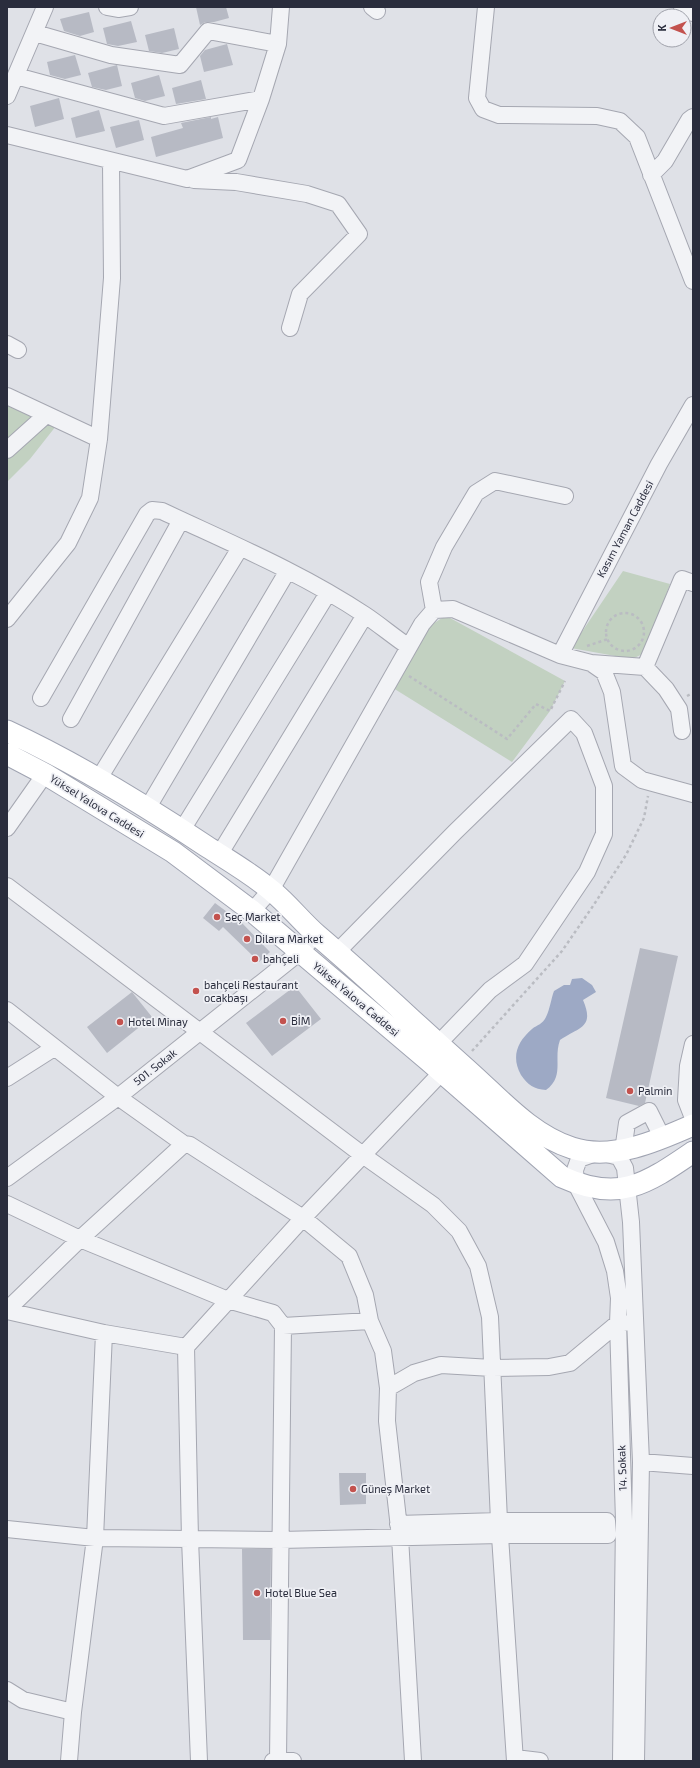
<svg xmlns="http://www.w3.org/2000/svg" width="700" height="1768" font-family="'Exo 2',sans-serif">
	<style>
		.green { fill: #c2d1c1 }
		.water { fill: #9da9c5 }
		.building { fill: #b7bac4 }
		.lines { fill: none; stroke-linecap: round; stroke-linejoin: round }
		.minor-casing { stroke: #a5a7b1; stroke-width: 18 }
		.major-casing { stroke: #a0a4b2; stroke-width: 23 }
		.path { stroke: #babcc2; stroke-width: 2.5; stroke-dasharray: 3 3; stroke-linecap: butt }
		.minor { stroke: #f2f3f6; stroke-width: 16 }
		.major { stroke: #fff; stroke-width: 21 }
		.poi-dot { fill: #c3524e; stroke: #eff0f5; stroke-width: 1.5 }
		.labels { text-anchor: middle; stroke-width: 3.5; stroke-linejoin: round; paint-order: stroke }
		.street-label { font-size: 11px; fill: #2a2d3d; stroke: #eff0f5 }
		.poi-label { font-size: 11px; fill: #2a2d3d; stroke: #eff0f5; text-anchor: start }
	</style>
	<rect width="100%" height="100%" fill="#dfe1e7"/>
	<!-- green -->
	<path class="green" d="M7,401L56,426L30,459L7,482Z
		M623,571L670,584L645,653L632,659L571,648Z
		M442,618H450L565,681L550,711L512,762L393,688L428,627Z"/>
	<!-- water -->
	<path class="water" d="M582,978L592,985L596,992L583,1000C595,1028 579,1027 560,1040C553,1059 565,1076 546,1090C534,1089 528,1085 521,1075C511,1057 517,1042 532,1029C537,1025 543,1024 546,1017C550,1009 551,999 554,991L564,985H570L572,979Z"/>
	<!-- building -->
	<path class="building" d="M196,7H226L229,18L214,22H205L200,25Z
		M89,12L94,32L80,36L64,31L60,19Z
		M131,21L137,42L118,46L107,44L103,28Z
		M174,28L179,49L162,53L149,51L145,35Z
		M227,44L233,65L204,72L200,56L205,50Z
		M75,55L81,75L65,79L50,75L47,62Z
		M117,65L122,86L106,90L92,87L88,73Z
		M159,75L165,96L145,101L135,98L131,83Z
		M201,80L206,99L176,104L172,88Z
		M59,98L64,119L35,127L30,106Z
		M99,110L105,131L76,138L71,118Z
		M211,117V119L218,117L223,138L156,157L151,137L183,128L181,123Z
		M139,120L144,140L116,148L110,127Z
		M215,903L242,923L270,952L259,962L223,927L219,931L203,918Z
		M640,948L678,956L645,1103L639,1106L606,1098Z
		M295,986L321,1019L272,1056L246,1023Z
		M132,992L152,1017L107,1053L87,1027Z
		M339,1473H366V1504L340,1505Z
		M242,1549H271L270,1640H243Z"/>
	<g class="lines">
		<defs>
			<path id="minor" d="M107,7L118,9L130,7
				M372,7L377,11
				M486,7L477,98L483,109L499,115L597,116L620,121L637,137L693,281
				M682,7L693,13
				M35,33L111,55L180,65L208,31L278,44
				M16,76L164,116L261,99
				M7,96L45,7
				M7,135L187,179L238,160L261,99L278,44L281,7
				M651,175L665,161L689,120L693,117
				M194,180L236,182L307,194L338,204L359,234L300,294L290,328
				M7,344L18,350
				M7,396L99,439
				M7,450L46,415
				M434,610L429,582L444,547L476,493L495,481L565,496
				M7,619L68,543L90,498L99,439L112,278L111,162
				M560,655L659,464L693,405
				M591,663L645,667L682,579L693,583
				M645,667L666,689L679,709L682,731
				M41,698L147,514L152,510L162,511C230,543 302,573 365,615C380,625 394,637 409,647
				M71,719L181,520
				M98,780L240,548
				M147,809L287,572
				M7,828L45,774
				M182,830L328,593
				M219,855L365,615
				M7,886L364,1156L433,1205L459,1231L478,1266L490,1317L499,1521L515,1761
				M252,911L271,890L422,624L434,610L453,609L560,655L591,663L604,672L612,692L623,766L642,780L693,794
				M338,951L455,832L571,719L584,733L604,786V834L587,872L525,964L490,990L438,1044
				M7,1010L118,1097L184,1144L190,1145L303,1218L442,1072
				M693,1044L688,1066L686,1100L693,1118
				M7,1078L54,1048
				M623,1151L627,1123L649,1111L662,1137
				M7,1178L118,1097L300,952L316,934
				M7,1204L80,1239L228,1300L273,1313L283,1326L278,1760
				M7,1310L80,1239L184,1144
				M7,1311L104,1333L186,1347
				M283,1326L370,1321
				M388,1388L414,1373L441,1365L492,1368L549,1367L570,1363L618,1323H624
				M641,1462L693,1466
				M7,1529L95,1538L190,1539L280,1540L500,1535H608L607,1521H499L398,1524
				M7,1690L23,1700L73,1712
				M515,1758L540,1761
				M69,1761L73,1712L95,1538L104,1333
				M199,1761L190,1539L186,1347L303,1218L349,1256L365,1295L370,1321L383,1351L388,1388L387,1421L400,1537L413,1761
				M273,1761L278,1760L293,1761
				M621,1761L624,1521L618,1323L619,1298L615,1271L606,1242L576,1184L575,1170L579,1159L599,1152L619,1157L625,1168L631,1222L641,1462L636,1761"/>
			<path id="major" d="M7,731C76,763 143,804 206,846C228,860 252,874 272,891C288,904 301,921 317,935C370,980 420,1028 472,1074C503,1102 532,1135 572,1148C612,1161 657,1141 693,1125
				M7,754L45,774L173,852L252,911L429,1061L562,1177C619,1203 646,1184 693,1152"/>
		</defs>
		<!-- minor casing -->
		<use href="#minor" class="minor-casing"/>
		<!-- major casing -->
		<use href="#major" class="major-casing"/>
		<!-- path -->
		<path class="path" d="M606 632a19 19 0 1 1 38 0a19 19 0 1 1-38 0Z
			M587,646L608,639
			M409,676L507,739L536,704L550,711L565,681
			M687,696L693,693
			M472,1051L562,951L593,906L626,855L644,818L648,796"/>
		<!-- minor -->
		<use href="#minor" class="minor"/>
		<!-- major -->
		<use href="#major" class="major"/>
	</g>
	<!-- markers -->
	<g class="poi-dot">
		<circle cx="217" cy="917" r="4"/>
		<circle cx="247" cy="939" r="4"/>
		<circle cx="255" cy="959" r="4"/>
		<circle cx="196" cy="991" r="4"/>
		<circle cx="283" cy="1021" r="4"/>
		<circle cx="120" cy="1022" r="4"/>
		<circle cx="630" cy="1091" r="4"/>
		<circle cx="353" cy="1489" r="4"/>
		<circle cx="257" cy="1593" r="4"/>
	</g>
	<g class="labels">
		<!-- street labels -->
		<g class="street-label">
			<text transform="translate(625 529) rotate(-62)" y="4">Kasım Yaman Caddesi</text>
			<text transform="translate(97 806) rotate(32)" y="4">Yüksel Yalova Caddesi</text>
			<text transform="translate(356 999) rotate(40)" y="4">Yüksel Yalova Caddesi</text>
			<text transform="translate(155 1067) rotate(-38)" y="4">501. Sokak</text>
			<text transform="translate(622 1468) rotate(-92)" y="4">14. Sokak</text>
		</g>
		<!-- poi labels -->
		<g class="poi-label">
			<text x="225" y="921">Seç Market</text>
			<text x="255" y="943">Dilara Market</text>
			<text x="263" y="963">bahçeli</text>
			<text x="204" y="989">bahçeli Restaurant<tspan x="204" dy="13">ocakbaşı</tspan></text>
			<text x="291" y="1025">BİM</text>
			<text x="128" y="1026">Hotel Minay</text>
			<text x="638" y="1095">Palmin</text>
			<text x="361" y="1493">Güneş Market</text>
			<text x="265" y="1597">Hotel Blue Sea</text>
		</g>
	</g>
	<!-- border -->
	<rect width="700" height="1768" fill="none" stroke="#2a2d3d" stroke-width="16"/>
	<!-- north arrow -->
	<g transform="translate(672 28) rotate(270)"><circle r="19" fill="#eff0f5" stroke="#a0a2ab"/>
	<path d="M0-3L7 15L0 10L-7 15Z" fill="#c3524e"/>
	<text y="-6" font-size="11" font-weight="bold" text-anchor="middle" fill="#2a2d3d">K</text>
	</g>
</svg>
